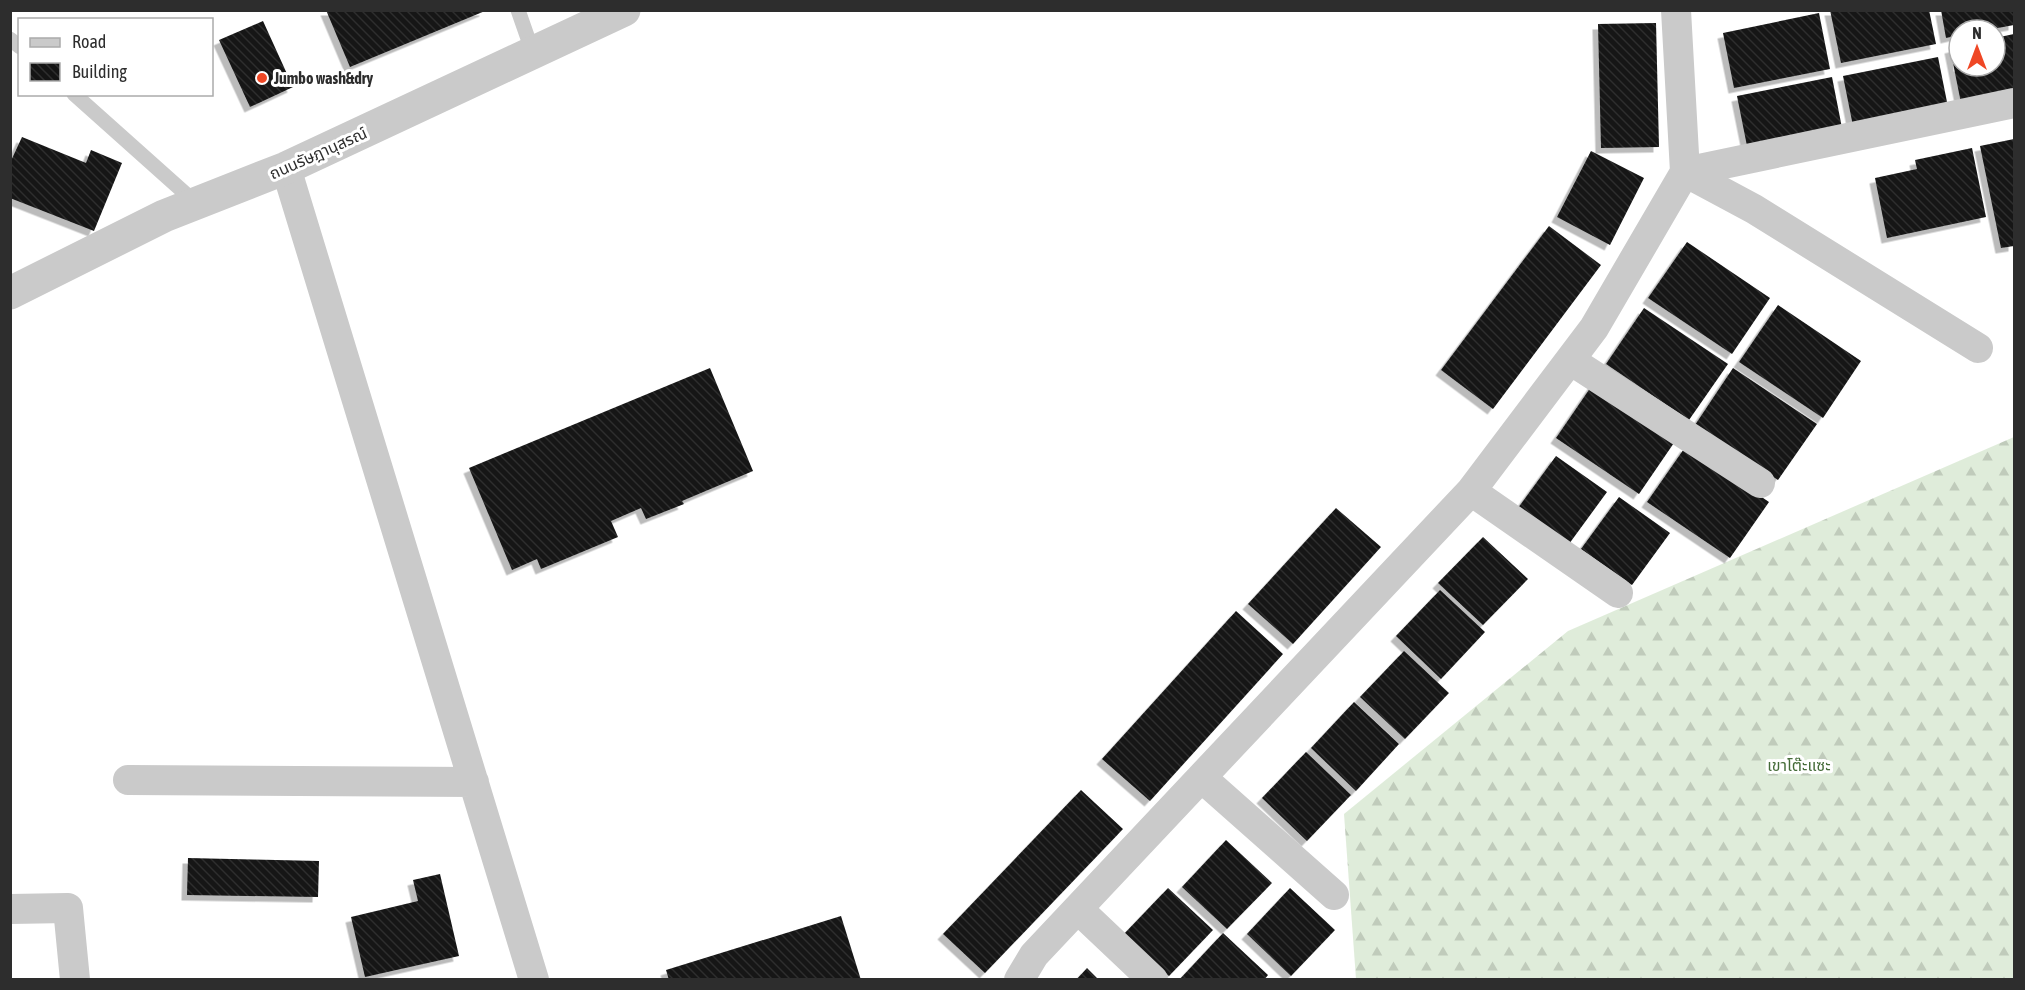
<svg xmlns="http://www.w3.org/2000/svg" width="2025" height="990" font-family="'Asap Condensed','Noto Sans Thai',sans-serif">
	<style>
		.forest { fill: url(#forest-firs) }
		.building { fill: url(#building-back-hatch); filter: url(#shadow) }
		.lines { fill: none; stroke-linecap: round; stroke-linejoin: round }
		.service { stroke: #cacaca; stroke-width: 15 }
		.minor { stroke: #cacaca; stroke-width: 30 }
		.tertiary { stroke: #cacaca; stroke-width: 33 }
		.poi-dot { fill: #ef4725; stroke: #fff; stroke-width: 2 }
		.labels { text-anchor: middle; stroke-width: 6; stroke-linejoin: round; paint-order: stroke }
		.poi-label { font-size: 16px; font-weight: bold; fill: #2d2d2d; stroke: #fff; text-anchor: start }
		.street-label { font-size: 16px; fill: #2d2d2d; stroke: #fff }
		.park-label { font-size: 16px; fill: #446b38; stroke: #fff }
	</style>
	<defs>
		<pattern id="forest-firs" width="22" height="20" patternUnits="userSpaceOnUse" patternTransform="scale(1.5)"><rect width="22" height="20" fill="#dfecda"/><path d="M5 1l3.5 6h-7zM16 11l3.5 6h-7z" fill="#c0cbbb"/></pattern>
		<pattern id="building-back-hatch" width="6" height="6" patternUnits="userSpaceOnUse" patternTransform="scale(1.5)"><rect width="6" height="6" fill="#141414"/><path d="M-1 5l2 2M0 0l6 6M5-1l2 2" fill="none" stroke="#2e2e2e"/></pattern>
		<filter id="shadow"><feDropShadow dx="-5.5" dy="5.5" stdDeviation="0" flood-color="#0004"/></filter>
	</defs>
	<rect width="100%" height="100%" fill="#fff"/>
	<!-- forest -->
	<path class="forest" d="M2014,437V979H1356L1344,814L1568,631Z"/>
	<!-- building -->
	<path class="building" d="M326,10H485V11L350,67Z
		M1830,10H1929L1936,44L1841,63Z
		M1941,10H2014V25L1987,30H1959V35L1946,38Z
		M1819,13L1830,69L1734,88L1723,33Z
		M263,21L293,87L250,107L219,40Z
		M1656,23L1659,147L1601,148L1598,24Z
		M2014,34V92L1961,103L1950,48L1959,46V66H1995V38Z
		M1938,57L1949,112L1854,131L1843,76Z
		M1832,77L1843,133L1748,151L1737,96Z
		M22,137L86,163L91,150L122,163L94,231L10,198V163Z
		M2014,139V246L2001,248L1980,146Z
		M1972,148L1986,217L1887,238L1875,178L1917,169L1915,160Z
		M1591,151L1644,178L1610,245L1557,217Z
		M1549,226L1601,265L1493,409L1441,370Z
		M1687,242L1770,298L1732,354L1648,298Z
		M1778,305L1861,361L1823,418L1739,362Z
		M1644,308L1728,364L1689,420L1606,364Z
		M710,368L753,471L682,501L684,504L646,519L641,508L611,521L618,537L541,569L537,559L512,570L469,468Z
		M1733,368L1817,424L1778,480L1695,425Z
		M1595,381L1678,437L1639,494L1556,438Z
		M1686,446L1769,502L1730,558L1647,502Z
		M1556,456L1607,492L1569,544L1518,508Z
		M1619,497L1670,533L1632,585L1581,549Z
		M1336,508L1381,547L1293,644L1248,604Z
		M1483,537L1528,579L1483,625L1438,583Z
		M1440,590L1485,632L1441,679L1396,636Z
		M1236,611L1283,654L1150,801L1102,759Z
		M1404,651L1449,693L1405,739L1360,697Z
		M1354,702L1399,744L1356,791L1311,748Z
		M1306,752L1351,795L1307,841L1262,798Z
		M1081,790L1123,829L985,973L943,934Z
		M1226,840L1272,883L1227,929L1182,887Z
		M188,858L319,861L318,897L187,895Z
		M440,874L459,956L365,977L351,917L418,901L413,880Z
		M1168,888L1213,930L1169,976L1124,934Z
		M1290,888L1335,930L1291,976L1247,934Z
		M841,916L861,980H669L666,970Z
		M1223,933L1268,975L1264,980H1179Z
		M1087,968L1099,980H1076Z"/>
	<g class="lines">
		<!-- service -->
		<path class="service" d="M518,10L533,53
			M10,39L20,47
			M74,94L196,203"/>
		<!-- minor -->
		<path class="minor" d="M286,168L534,980
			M1685,172L1754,209L1978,348
			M1685,172L2014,103
			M1570,360L1760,483
			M1471,491L1618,593
			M1202,778L1334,895
			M128,780L474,782
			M10,909L68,908L75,980
			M1078,909L1153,980
			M1019,980L1034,955L1471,491L1594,328L1685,172L1676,10"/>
		<!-- tertiary -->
		<path class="tertiary" d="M10,293L164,216L286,168L624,10"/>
	</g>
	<!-- markers -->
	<circle class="poi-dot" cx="262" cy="78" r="6"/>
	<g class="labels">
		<!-- poi labels -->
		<g class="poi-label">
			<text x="274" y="84">Jumbo wash&amp;dry</text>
		</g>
		<!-- street labels -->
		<g class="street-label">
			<text transform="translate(318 153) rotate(-24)" y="6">ถนนรัษฎานุสรณ์</text>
		</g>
		<!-- park labels -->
		<g class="park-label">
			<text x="1799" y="771">เขาโต๊ะแซะ</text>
		</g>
	</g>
	<!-- border -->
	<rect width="2025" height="990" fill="none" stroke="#2d2d2d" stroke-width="24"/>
	<!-- legend -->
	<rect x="18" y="18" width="195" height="78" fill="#ffffff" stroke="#ababab" stroke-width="1.5"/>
	<rect x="30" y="38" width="30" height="9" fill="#cacaca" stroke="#ababab" stroke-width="1.5"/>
	<text x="72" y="48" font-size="18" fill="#2d2d2d">Road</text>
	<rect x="30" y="63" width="30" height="18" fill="url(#building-back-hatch)" stroke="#ababab" stroke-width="1.5"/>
	<text x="72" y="78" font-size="18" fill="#2d2d2d">Building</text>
	<!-- north arrow -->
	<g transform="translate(1977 48)"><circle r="28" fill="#ffffff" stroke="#ababab" stroke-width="1.5"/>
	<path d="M0-4.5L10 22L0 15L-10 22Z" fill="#ef4725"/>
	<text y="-9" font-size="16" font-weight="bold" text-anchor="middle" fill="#2d2d2d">N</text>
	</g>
</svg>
